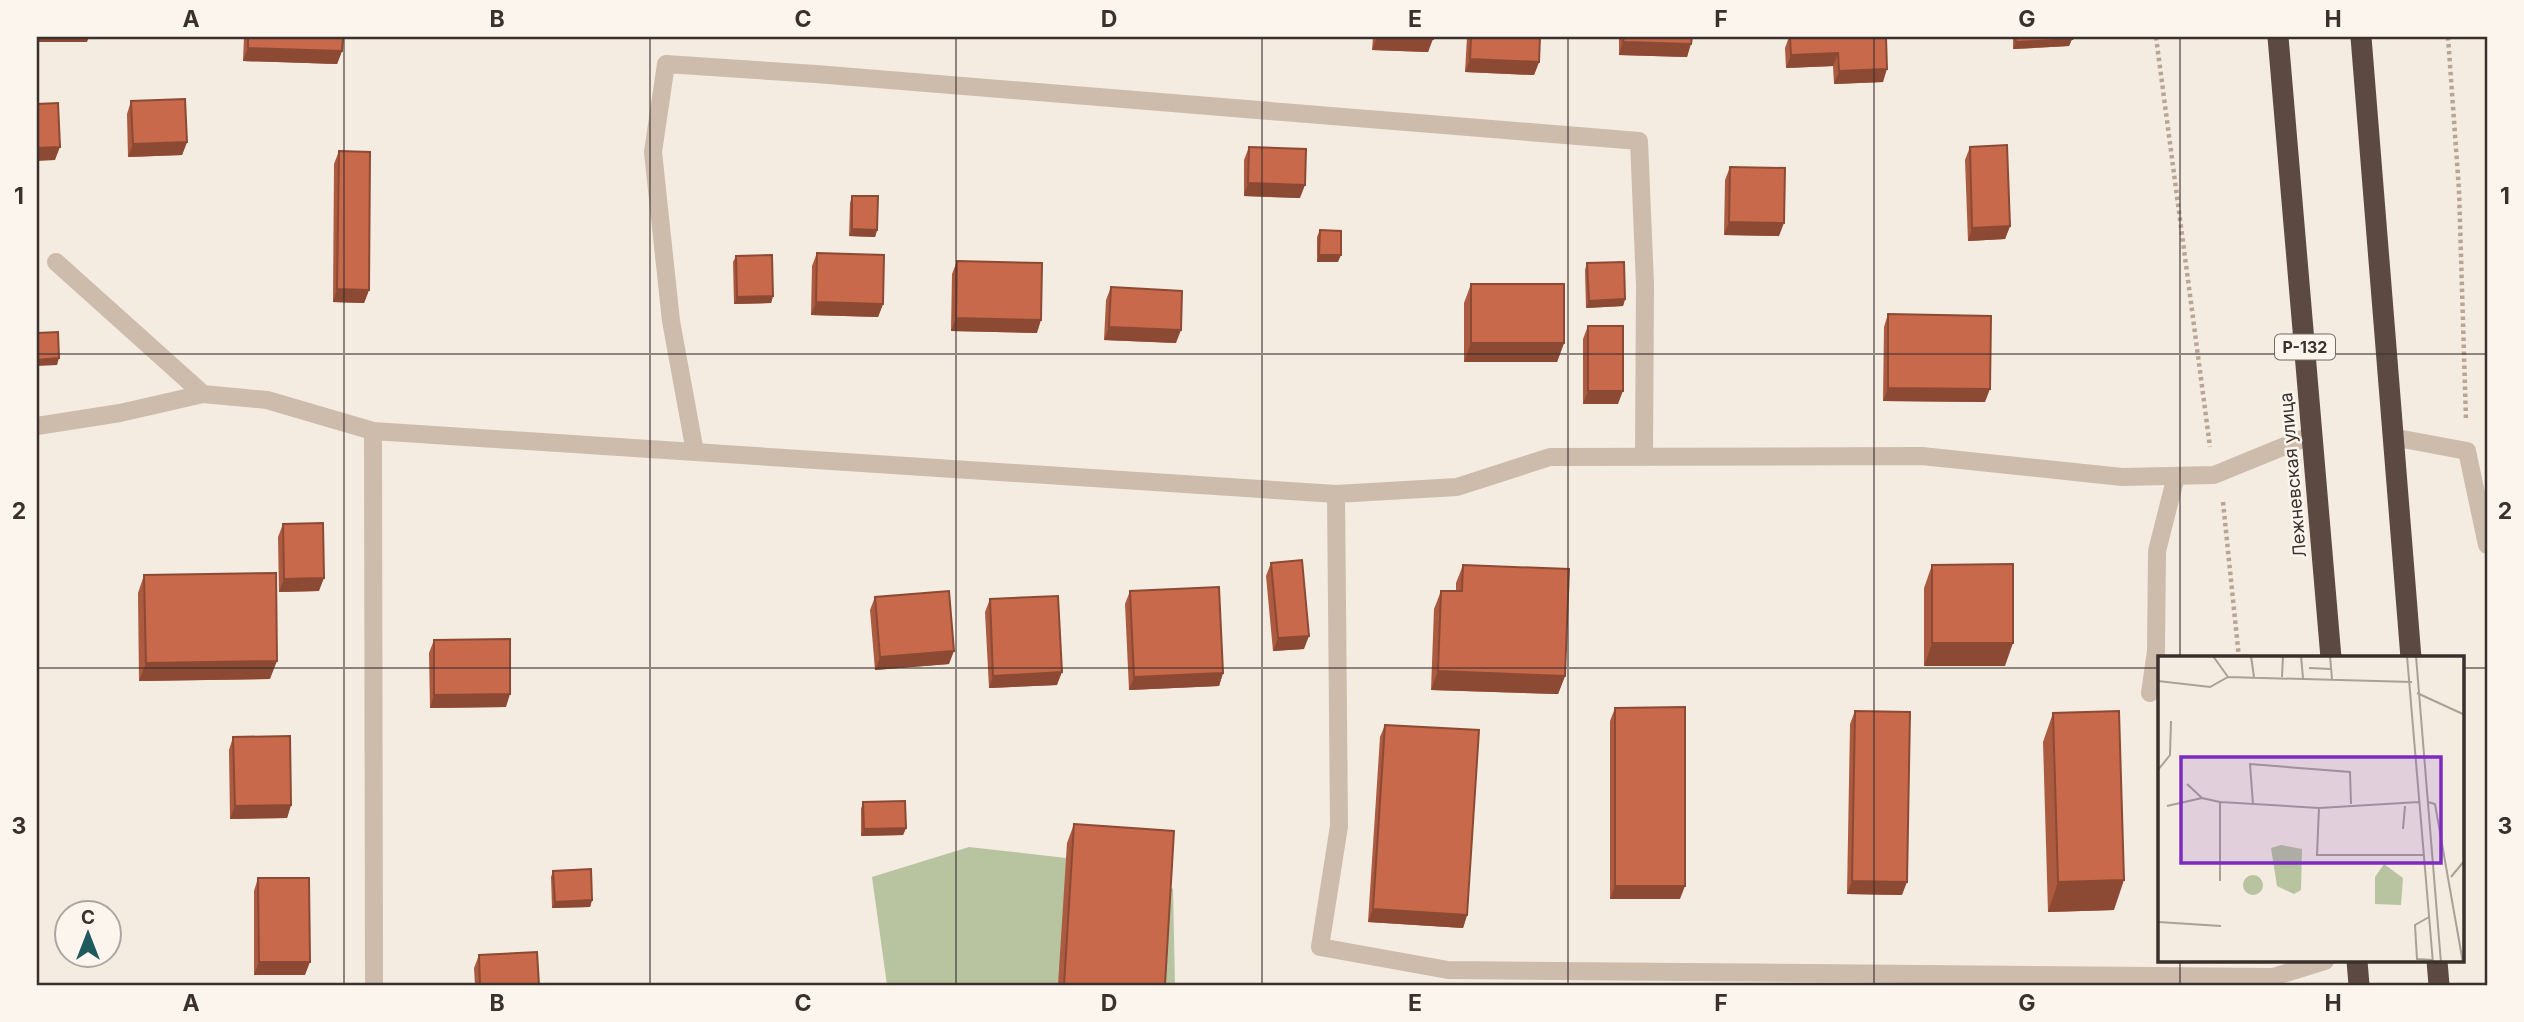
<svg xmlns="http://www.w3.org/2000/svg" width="2524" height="1022" font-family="Inter,sans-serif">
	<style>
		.green { fill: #b8c4a0 }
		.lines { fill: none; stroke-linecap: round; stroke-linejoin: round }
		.path { stroke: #b9a596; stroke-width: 4.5; stroke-dasharray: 3.5 3.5; stroke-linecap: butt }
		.lane { stroke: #cdbbac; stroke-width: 18 }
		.street { stroke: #cdbbac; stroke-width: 18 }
		.highway { stroke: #5c4a42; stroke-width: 21 }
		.wall { fill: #ac5a40 }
		.shaded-wall { fill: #8c4a34 }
		.building { fill: #c8694b; stroke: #8c4a34; stroke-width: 2 }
		.grid { fill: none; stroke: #3b302b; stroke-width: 2; stroke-opacity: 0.55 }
		.labels { text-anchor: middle; stroke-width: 5; stroke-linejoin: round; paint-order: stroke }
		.shield { fill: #fbf5ee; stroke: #756b66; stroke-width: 2 }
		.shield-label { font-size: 16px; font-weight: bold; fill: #3b302b }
		.street-label { font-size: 18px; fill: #3b302b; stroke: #fbf5ee }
		.inset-road { fill: none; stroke: #aaa098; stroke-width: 2 }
		.view { fill: #7b2cbf; fill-opacity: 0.15; stroke: #7b2cbf; stroke-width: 3.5 }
		.inset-edge { fill: none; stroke: #3b302b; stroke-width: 3.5 }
		.neatline { fill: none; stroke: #3b302b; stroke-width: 2.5 }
		.grid-label { font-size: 23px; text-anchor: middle; font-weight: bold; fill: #3b302b }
	</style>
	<rect width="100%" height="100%" fill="#f4ebe1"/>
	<!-- green -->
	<path class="green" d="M969,847L1127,865L1173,889L1175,985H887L872,877Z"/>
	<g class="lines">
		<!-- path -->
		<path class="path" d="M2156,37L2210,447
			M2448,37L2459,190L2466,420
			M2223,502L2239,658"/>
		<!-- lane -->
		<path class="lane" d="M37,426L120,413L203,394
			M2150,693L2156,651L2157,551L2176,476"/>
		<!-- street -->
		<path class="street" d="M56,262L203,394L267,400L373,431L1336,494L1457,487L1550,457L1922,456L2122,477L2214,475L2312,435
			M373,431L374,985
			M2392,437L2467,451L2487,545
			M695,452L671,321L653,152L666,64L816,74L1639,141L1645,284L1644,457
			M1336,494L1339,826L1320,947L1448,970L2273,977L2325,961"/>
		<!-- highway -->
		<path class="highway" d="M2278,37L2331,658
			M2361,37L2411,658
			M2357,961L2359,985
			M2437,961L2439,985"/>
	</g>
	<!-- wall -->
	<path class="wall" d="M244,37H343L342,51L337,64L243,61Z
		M1373,37H1433L1428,52L1372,50Z
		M1467,37H1540L1539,62L1534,75L1465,72Z
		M1619,37H1692L1687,57L1619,55Z
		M1789,37H1886L1883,82L1834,84L1833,66L1786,68L1785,48Z
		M2013,37H2071L2072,39L2069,46L2013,49Z
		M131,101L187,142L182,155L128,157L127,114Z
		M1249,147L1300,198L1244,196V160Z
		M1970,147L2010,226L2005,239L1968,241L1965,160Z
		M339,151L369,290L364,303L333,302L334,164Z
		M1730,167L1779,236L1724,235L1725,180Z
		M852,196L877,230L875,237L849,236L850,203Z
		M1320,230L1338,262H1317V237Z
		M817,253L883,304L878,317L811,315L812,266Z
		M736,256L773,296L771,303L734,304L733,262Z
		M957,261L1037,333L951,331L952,274Z
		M1587,263L1625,299L1623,306L1586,308L1585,270Z
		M1471,284L1564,343L1557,362H1464V303Z
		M1111,287L1176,343L1104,340L1106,300Z
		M1888,314L1985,402L1883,401L1884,327Z
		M1588,326L1618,404H1583V339Z
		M283,524L319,591L279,592L278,537Z
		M1271,563L1304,649L1273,651L1266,576Z
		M1463,565L1565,676L1558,694L1431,690L1434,609L1441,591H1456V583Z
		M1932,565L2005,666H1924V588Z
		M144,575L270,679L139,681L138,593Z
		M1130,591L1223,673L1219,686L1129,690L1125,604Z
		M875,597L949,664L875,670L870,610Z
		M990,599L1057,685L989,688L985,612Z
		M434,640L506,707L430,708L429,653Z
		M1615,708L1680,899H1610V721Z
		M1855,711L1902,895L1847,894L1850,724Z
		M2053,713L2114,910L2048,912L2043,742Z
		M1385,725L1467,915L1463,928L1368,922L1380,737Z
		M233,737L291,805L287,818L230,819L229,750Z
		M863,802L906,828L903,835L861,836V809Z
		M1074,824L1165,985H1058L1067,843Z
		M553,871L592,900L590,907L552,908L551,877Z
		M258,878L305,975H254V891Z
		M479,955L539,985H475L474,968Z"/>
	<!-- shaded-wall -->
	<path class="shaded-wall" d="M37,37H89L87,42H37Z
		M1377,37L1433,39L1428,52L1372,50Z
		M2072,39L2069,46L2013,49L2016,42Z
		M1623,42L1691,44L1687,57L1619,55Z
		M248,48L342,51L337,64L243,61Z
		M1838,53L1833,66L1786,68L1791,55Z
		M1470,59L1539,62L1534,75L1465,72Z
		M1887,69L1883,82L1834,84L1839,71Z
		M187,142L182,155L128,157L133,144Z
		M60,147L55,160L37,161V148Z
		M1248,183L1305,185L1300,198L1244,196Z
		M1729,222L1784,223L1779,236L1724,235Z
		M2010,226L2005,239L1968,241L1972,228Z
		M852,229L877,230L875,237L849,236Z
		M1319,255H1341L1338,262H1317Z
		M337,289L369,290L364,303L333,302Z
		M773,296L771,303L734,304L737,297Z
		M1625,299L1623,306L1586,308L1589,301Z
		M816,302L883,304L878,317L811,315Z
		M956,318L1041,320L1037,333L951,331Z
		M1109,327L1181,330L1176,343L1104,340Z
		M1471,343H1564L1557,362H1464Z
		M59,358L57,365L37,366V360Z
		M1888,388L1990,389L1985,402L1883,401Z
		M1588,391H1623L1618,404H1583Z
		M324,578L319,591L279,592L284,579Z
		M1309,636L1304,649L1273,651L1278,638Z
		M1932,643H2013L2005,666H1924Z
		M954,651L949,664L875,670L880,657Z
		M277,661L270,679L139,681L146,663Z
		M1438,671L1565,676L1558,694L1431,690Z
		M1062,672L1057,685L989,688L993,676Z
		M1223,673L1219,686L1129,690L1134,677Z
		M510,694L506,707L430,708L434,695Z
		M291,805L287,818L230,819L235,806Z
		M906,828L903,835L861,836L864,829Z
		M2124,880L2114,910L2048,912L2058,882Z
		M1852,881L1907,882L1902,895L1847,894Z
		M1615,886H1685L1680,899H1610Z
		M592,900L590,907L552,908L555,902Z
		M1373,909L1467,915L1463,928L1368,922Z
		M259,962H310L305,975H254Z"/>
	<!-- building -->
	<path class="building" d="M248,37H343L342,51L248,48Z
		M1377,37H1433V39Z
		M1471,37H1540L1539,62L1470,59Z
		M1624,37H1692L1691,44L1623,42Z
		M1790,37H1886L1887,69L1839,71L1838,53L1791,55Z
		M2015,37H2071L2072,39L2016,42Z
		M185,99L187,142L133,144L131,101Z
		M58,103L60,147L37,148V104Z
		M2007,145L2010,226L1972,228L1970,147Z
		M1249,147L1306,149L1305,185L1248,183Z
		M339,151L370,152L369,290L337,289Z
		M1730,167L1785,168L1784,223L1729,222Z
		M852,196H878L877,230L852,229Z
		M1320,230L1341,231V255H1319Z
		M817,253L884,255L883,304L816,302Z
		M772,255L773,296L737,297L736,256Z
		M957,261L1042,263L1041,320L956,318Z
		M1624,262L1625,299L1589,301L1587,263Z
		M1471,284H1564V343H1471Z
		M1111,287L1182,291L1181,330L1109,327Z
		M1888,314L1991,316L1990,389L1888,388Z
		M1588,326H1623V391H1588Z
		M58,332L59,358L37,360V333Z
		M323,523L324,578L284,579L283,524Z
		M1302,560L1309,636L1278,638L1271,563Z
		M2013,564V643H1932V565Z
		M1463,565L1569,569L1565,676L1438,671L1441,591H1462Z
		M276,573L277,661L146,663L144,575Z
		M1219,587L1223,673L1134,677L1130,591Z
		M949,591L954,651L880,657L875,597Z
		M1058,596L1062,672L993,676L990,599Z
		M510,639V694L434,695V640Z
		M1685,707V886H1615V708Z
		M1855,711L1910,712L1907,882L1852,881Z
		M2119,711L2124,880L2058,882L2053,713Z
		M1385,725L1479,730L1467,915L1373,909Z
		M290,736L291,805L235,806L233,737Z
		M905,801L906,828L864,829L863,802Z
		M1074,824L1174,831L1165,985H1064Z
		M591,869L592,900L555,902L553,871Z
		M258,878H309L310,962H259Z
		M537,952L539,985H480L479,955Z"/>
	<!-- grid -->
	<path class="grid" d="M344,37V985M650,37V985M956,37V985M1262,37V985M1568,37V985M1874,37V985M2180,37V658M37,354H2487M37,668H2160M2463,668H2487M2180,961V985"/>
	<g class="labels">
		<!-- shield labels -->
		<rect class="shield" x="2275" y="334.5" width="60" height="25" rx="5"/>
		<g class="shield-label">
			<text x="2305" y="353">Р-132</text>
		</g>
		<!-- street labels -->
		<g class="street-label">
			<text transform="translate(2293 475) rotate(-95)" y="6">Лежневская улица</text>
		</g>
	</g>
	<!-- overview -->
	<g transform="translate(2158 656)">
		<rect width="306" height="306" fill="#f4ebe1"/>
		<path d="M123,189L144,193L143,234L136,238L119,230L113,192ZM226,208L245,222L243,249L217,248V221ZM85 229a10 10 0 1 1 20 0a10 10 0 1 1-20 0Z" fill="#b8c4a0"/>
		<path class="inset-road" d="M55,0L70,21M93,0L96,21M143,0L145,22M172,0L174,23M249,0L275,307M258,0L283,307M151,12L173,13M124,21L125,0M0,25L52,31L70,21L254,26M259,37L307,59M0,114L12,99L13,65M29,128L44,142L62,146L161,152L261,146M62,146V225M270,146L277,148L305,307M95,148L92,108L192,116L193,148M9,150L44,142M161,152L159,199H266M245,173L247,150M293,221L307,204M271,261L257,269L259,303L275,304M0,266L63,270"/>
		<path class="view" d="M23,101H283V207H23Z"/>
		<rect width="306" height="306" class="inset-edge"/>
	</g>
	<!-- border -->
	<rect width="2524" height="1022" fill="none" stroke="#fbf5ee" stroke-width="77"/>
	<!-- north arrow -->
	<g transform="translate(88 934)"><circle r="33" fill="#fbf5ee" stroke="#aea6a0" stroke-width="2"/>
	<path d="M0-5L12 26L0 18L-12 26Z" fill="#1f5a5e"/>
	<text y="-10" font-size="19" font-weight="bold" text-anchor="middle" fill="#3b302b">С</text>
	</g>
	<rect x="38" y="38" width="2448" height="946" class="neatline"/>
	<g class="grid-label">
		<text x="191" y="27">A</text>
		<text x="497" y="27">B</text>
		<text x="803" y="27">C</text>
		<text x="1109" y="27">D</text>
		<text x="1415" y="27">E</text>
		<text x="1721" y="27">F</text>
		<text x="2027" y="27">G</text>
		<text x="2333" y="27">H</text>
		<text x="19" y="204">1</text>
		<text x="2505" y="204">1</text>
		<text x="19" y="519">2</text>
		<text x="2505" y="519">2</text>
		<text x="19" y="834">3</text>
		<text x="2505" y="834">3</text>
		<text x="191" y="1011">A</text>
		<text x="497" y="1011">B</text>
		<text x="803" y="1011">C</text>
		<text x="1109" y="1011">D</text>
		<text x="1415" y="1011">E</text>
		<text x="1721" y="1011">F</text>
		<text x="2027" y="1011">G</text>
		<text x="2333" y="1011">H</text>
	</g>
</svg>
